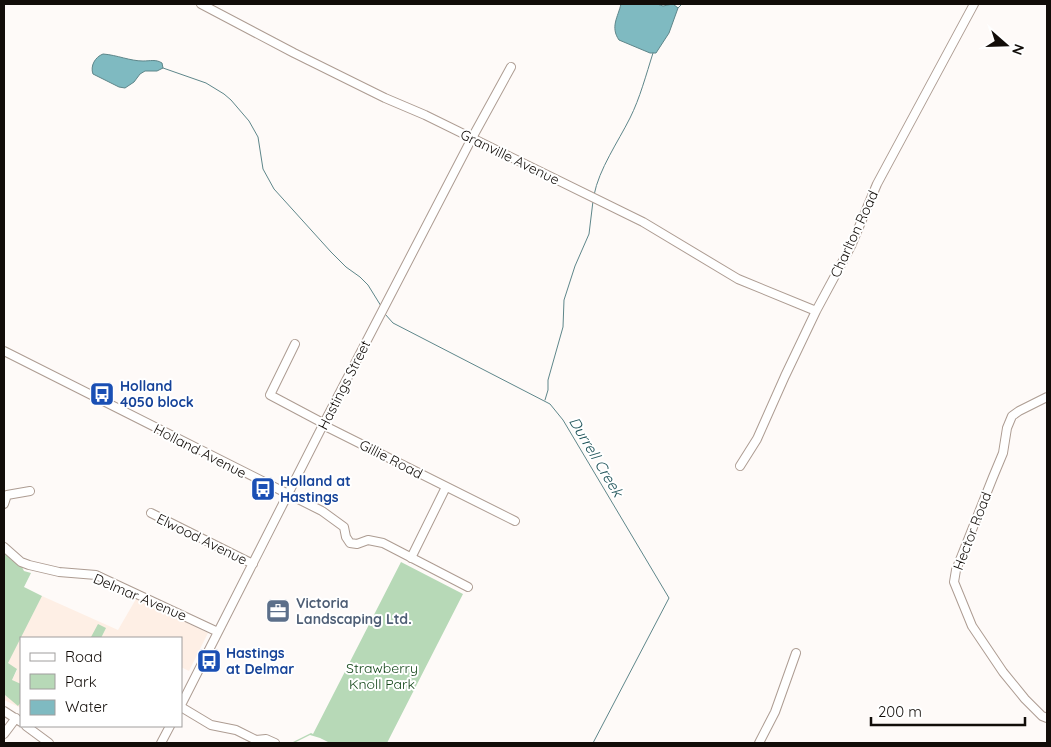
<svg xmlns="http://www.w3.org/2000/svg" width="1051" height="747" font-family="Quicksand,sans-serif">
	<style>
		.built { fill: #feefe5 }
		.green { fill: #b7d9b7 }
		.water { fill: #7fbac1; stroke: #5e868a }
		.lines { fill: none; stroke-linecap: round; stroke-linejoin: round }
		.stream { stroke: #5e868a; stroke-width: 1 }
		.minor-casing { stroke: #ad9c92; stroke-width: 10 }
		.minor { stroke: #fff; stroke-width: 8 }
		.labels { text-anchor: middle; stroke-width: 4; stroke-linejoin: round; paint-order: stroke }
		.street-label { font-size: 14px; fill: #120d09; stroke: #fff }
		.transit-label { font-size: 14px; font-weight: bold; fill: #164399; stroke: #fff; text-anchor: start }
		.service-label { font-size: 14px; font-weight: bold; fill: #4e5e75; stroke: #fff; text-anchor: start }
		.park-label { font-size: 14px; fill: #134618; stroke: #fff }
		.water-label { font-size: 15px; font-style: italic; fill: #21555b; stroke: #fff }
	</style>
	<rect width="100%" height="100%" fill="#fefaf8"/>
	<!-- built -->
	<path class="built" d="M42,596L118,630L136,599L208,633L189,671L181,667V638H21V708L4,700V696L17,670L7,663Z"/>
	<!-- green -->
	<path class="green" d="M4,553L21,565L24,571L31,573L24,587L42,596L8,663L17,669L12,680L21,684V702L18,706L5,695L4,696Z
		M401,562L463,594L387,743H330L320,738L310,735L294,743H291L311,733L313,734Z
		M98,624L106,628L101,638H95L91,637Z"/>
	<!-- water -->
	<path class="water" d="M621,4H657L663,6L673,4L678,8L669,33L656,53H650L619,40C610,27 618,17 621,4Z
		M103,54C117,55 130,61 143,61C150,61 156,59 162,63L163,68L157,71H145L140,74L134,82L125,88L119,87L93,74C90,66 95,57 103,54Z"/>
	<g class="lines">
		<!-- stream -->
		<path class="stream" d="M678,8L682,4
			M163,68L206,83L224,94L231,100L249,121L258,137L263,169L274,189L331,252L346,267L360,277L368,285L381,306
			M594,195C599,169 618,142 630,118C640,98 646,75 653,53
			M385,314L393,323L550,404L563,420L669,598L593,743
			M545,400L548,390V380L563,327L564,300L575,266L589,234L593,201"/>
		<defs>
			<path id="minor" d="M201,4L294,53L385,98L425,115L643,222L738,279L816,311
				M295,344L270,395L319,421L323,425L515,521
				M4,351L322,511L344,527L346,537L350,543L357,544L368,540L383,543L468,587
				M1047,397L1019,411L1012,416L1007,428L1003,453L993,477L956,570L954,582L972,626L1003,672L1025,699L1042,716L1047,718
				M740,466L757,439L785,376L816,311L851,246L877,184L974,4
				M4,504L7,495L30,491
				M151,513L253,564
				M4,547L21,562L29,565L59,572L96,575L218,632
				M411,558L446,487
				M181,705L323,425L472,138L511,67
				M181,707L211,725L236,730L256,740L266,739L275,743
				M4,711L21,722
				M26,726L49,743
				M4,734L16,718
				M161,743L170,726
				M759,743L775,712L796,653"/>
		</defs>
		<!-- minor casing -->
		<use href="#minor" class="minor-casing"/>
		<!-- minor -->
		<use href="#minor" class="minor"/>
	</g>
	<!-- icons -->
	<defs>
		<symbol id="bus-square" viewBox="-11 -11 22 22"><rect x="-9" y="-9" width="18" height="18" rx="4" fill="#1a4fb4" stroke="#fff"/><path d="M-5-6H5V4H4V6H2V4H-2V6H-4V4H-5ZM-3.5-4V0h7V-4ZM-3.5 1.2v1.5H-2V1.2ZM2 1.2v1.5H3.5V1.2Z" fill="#fff"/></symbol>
		<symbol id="office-square" viewBox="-11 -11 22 22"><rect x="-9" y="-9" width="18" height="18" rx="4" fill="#5c6f8a" stroke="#fff"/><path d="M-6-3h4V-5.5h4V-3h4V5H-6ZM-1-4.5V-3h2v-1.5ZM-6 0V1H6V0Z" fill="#fff"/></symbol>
	</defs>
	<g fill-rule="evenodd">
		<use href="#bus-square" x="88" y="380" width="28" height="28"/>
		<use href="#bus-square" x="249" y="475" width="28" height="28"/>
		<use href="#office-square" x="264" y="597" width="28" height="28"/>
		<use href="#bus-square" x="195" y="647" width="28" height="28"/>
	</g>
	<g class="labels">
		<!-- street labels -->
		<g class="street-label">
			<text transform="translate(510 157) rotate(26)" y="5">Granville Avenue</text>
			<text transform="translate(854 234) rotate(-65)" y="5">Charlton Road</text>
			<text transform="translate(344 385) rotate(-63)" y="5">Hastings Street</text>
			<text transform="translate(200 451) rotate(27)" y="5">Holland Avenue</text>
			<text transform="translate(391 459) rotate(27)" y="5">Gillie Road</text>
			<text transform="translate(972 531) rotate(-69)" y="5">Hector Road</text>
			<text transform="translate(202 539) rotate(26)" y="5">Elwood Avenue</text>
			<text transform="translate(140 597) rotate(23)" y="5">Delmar Avenue</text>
		</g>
		<!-- transit labels -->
		<g class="transit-label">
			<text x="120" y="391">Holland<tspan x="120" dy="16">4050 block</tspan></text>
			<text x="280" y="486">Holland at<tspan x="280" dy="16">Hastings</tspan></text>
			<text x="226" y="658">Hastings<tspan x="226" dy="16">at Delmar</tspan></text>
		</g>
		<!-- service labels -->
		<g class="service-label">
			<text x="296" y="608">Victoria<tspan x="296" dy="16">Landscaping Ltd.</tspan></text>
		</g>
		<!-- park labels -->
		<g class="park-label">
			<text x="382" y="673">Strawberry<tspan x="382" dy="16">Knoll Park</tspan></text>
		</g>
		<!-- water labels -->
		<g class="water-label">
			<text transform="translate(596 457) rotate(59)" y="5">Durrell Creek</text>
		</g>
	</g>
	<!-- border -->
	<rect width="1051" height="747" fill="none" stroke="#120d09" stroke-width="10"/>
	<!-- legend -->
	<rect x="20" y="637" width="162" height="90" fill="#ffffff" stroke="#a09e9d"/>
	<rect x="30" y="653" width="25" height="8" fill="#ffffff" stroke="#a09e9d"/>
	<text x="65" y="662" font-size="15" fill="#120d09">Road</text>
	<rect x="30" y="674" width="25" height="15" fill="#b7d9b7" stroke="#a09e9d"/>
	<text x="65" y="687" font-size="15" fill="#120d09">Park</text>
	<rect x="30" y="700" width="25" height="15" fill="#7fbac1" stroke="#a09e9d"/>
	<text x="65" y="712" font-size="15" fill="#120d09">Water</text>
	<!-- north arrow -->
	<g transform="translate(1006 45) rotate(110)" stroke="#ffffff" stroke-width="4" paint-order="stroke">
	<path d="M0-4L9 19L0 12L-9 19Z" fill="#120d09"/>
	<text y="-8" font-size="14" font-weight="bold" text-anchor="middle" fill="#120d09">N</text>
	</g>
	<!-- scale -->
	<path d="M871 717v8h154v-8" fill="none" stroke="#120d09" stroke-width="2.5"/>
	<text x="878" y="717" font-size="15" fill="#120d09" stroke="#ffffff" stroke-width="4" paint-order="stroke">200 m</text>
</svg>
